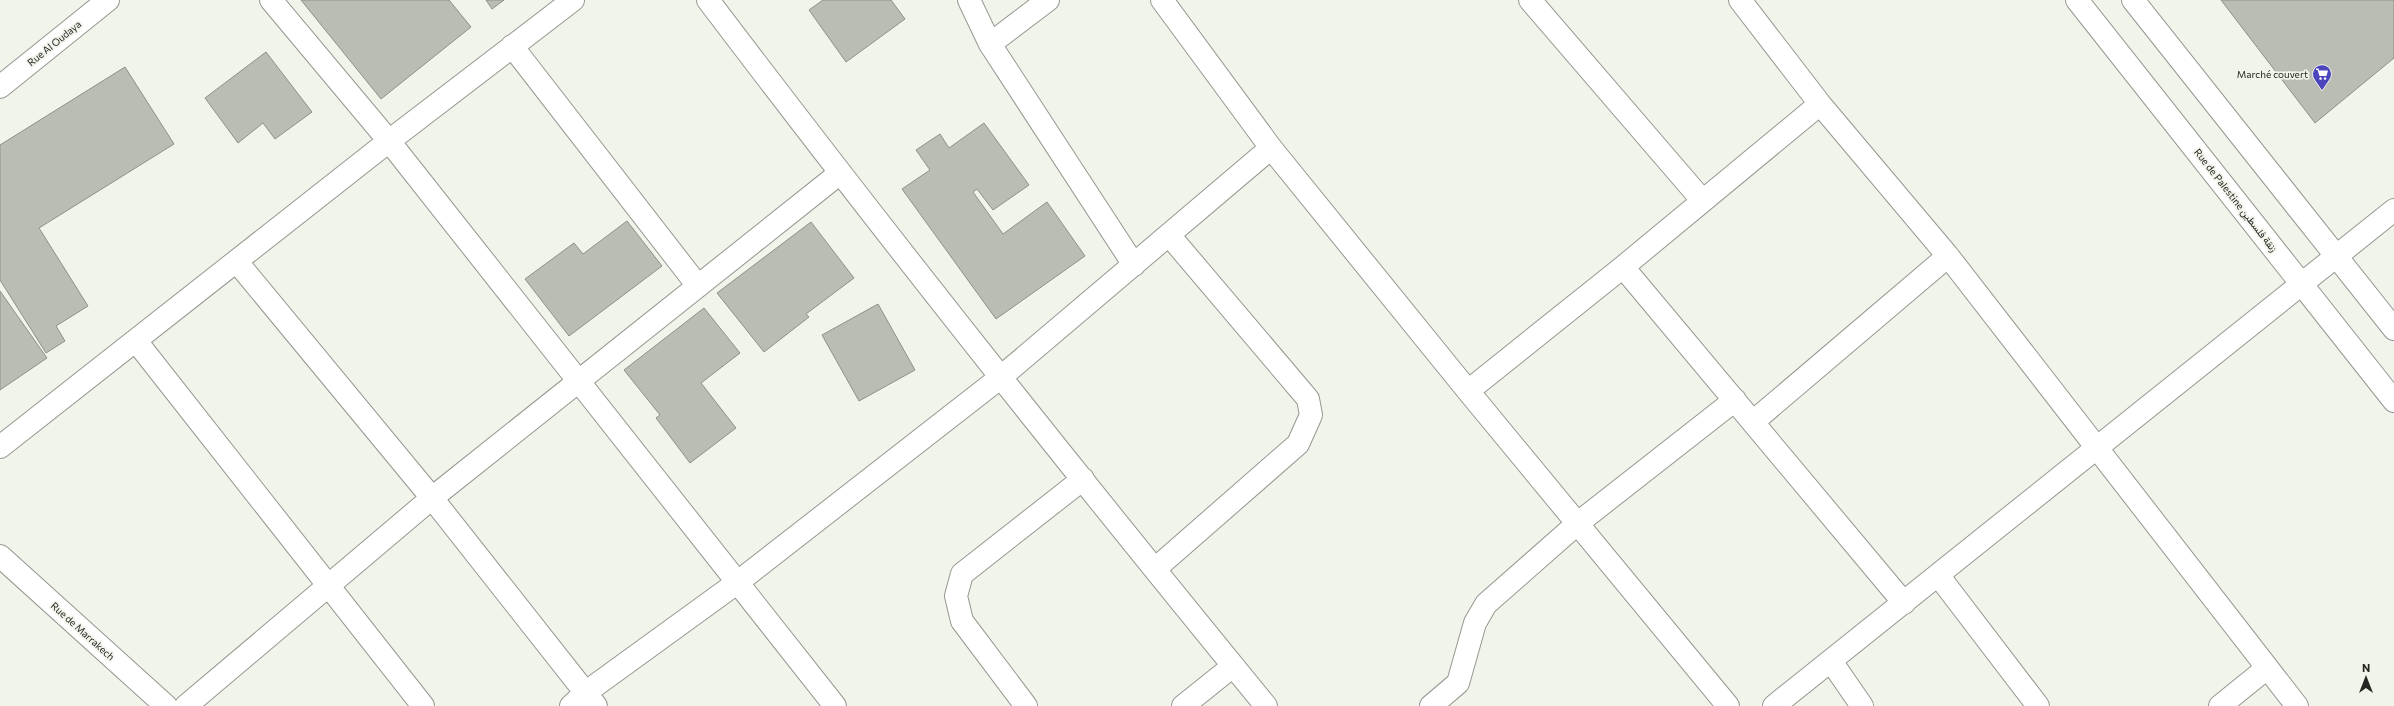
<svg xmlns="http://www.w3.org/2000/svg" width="2394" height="706" font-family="Commissioner,Vazirmatn,sans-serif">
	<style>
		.building { fill: #b9bdb4; stroke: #8d9188 }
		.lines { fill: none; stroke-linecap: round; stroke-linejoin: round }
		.street-casing { stroke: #94988f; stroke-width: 24 }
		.secondary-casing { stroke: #94988f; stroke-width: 24 }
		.street { stroke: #fff; stroke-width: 22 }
		.secondary { stroke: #fff; stroke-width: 22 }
		.labels { text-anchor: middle; stroke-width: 3.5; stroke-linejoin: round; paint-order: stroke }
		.street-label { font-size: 10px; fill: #242521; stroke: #f1f4eb }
		.poi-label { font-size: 10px; fill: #242521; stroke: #f1f4eb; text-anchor: end }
	</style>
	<rect width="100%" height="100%" fill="#f1f4eb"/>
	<!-- building -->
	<path class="building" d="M301,0H449L471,27L381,99Z
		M486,0H504L492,9Z
		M823,0H891L905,19L846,62L809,10Z
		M2221,0H2394V58L2315,123Z
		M266,52L312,112L275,139L263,123L238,143L205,98Z
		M125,67L174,144L39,228L88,306L56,326L65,341L46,353L0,280V145Z
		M984,123L1029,185L993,210L977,189L973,192L1003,234L1047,202L1085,256L996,319L902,189L930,170L916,150L940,134L949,148Z
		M627,221L662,266L569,336L525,279L574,243L583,254Z
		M811,222L854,278L806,314L809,317L764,352L717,293Z
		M0,291L47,358L0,390Z
		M878,304L915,370L859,401L822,335Z
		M704,308L740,353L701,383L736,428L690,463L656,418L660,415L624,370Z"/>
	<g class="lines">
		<defs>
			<path id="street" d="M271,0L389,141L835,706
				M708,0C889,239 1076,474 1266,706
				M969,0L990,44L1134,265
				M1162,0L1271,148L1468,391L1728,706
				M1530,0L1702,200
				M1740,0L1820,104L1948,256L2297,706
				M990,44L1048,0
				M512,46L698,286
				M237,262L432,498L596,706
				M1623,267L1904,603
				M136,341L423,706
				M1468,391L1623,267L1820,104
				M1754,421L1948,256
				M0,447L389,141L573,0
				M1155,569L1298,444L1311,415L1308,399L1169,235
				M1938,575L2038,706
				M1831,661L1862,706
				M186,706L432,498L840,173
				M571,706L585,693L738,582L1001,377L1271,148
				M1026,706L962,621L956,596L962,574L1083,479
				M1183,706L1233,666
				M1431,706L1458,683L1475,623L1486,604L1578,523L1735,400
				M1774,706L2394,210
				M2220,706L2267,668"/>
			<path id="secondary" d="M2077,0L2394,401
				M2133,0L2394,329
				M0,87L108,0
				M0,556L166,706"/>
		</defs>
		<!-- street casing -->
		<use href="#street" class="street-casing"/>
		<!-- secondary casing -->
		<use href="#secondary" class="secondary-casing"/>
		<!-- street -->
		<use href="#street" class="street"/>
		<!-- secondary -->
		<use href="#secondary" class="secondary"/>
	</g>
	<!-- icons -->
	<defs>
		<symbol id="supermarket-pin" viewBox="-11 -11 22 30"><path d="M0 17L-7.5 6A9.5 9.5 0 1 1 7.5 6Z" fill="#4c46bd" stroke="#f1f4eb"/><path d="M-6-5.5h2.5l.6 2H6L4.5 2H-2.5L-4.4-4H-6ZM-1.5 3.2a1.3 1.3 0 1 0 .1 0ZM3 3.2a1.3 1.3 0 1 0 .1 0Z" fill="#fff"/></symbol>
	</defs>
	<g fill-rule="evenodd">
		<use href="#supermarket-pin" x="2311" y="63" width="22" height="30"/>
	</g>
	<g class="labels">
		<!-- street labels -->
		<g class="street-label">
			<text transform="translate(54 43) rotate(-39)" y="4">Rue Al Oudaya</text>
			<text transform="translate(2236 200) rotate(52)" y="4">Rue de Palestine زنقة فلسطين</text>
			<text transform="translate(83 631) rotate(42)" y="4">Rue de Marrakech</text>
		</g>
		<!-- poi labels -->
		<g class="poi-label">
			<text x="2308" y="78">Marché couvert</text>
		</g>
	</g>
	<!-- north arrow -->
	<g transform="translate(2366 678)" stroke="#f1f4eb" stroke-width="3" paint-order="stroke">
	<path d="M0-3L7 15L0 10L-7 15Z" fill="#242521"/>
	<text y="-6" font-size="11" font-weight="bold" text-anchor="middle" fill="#242521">N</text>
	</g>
</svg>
